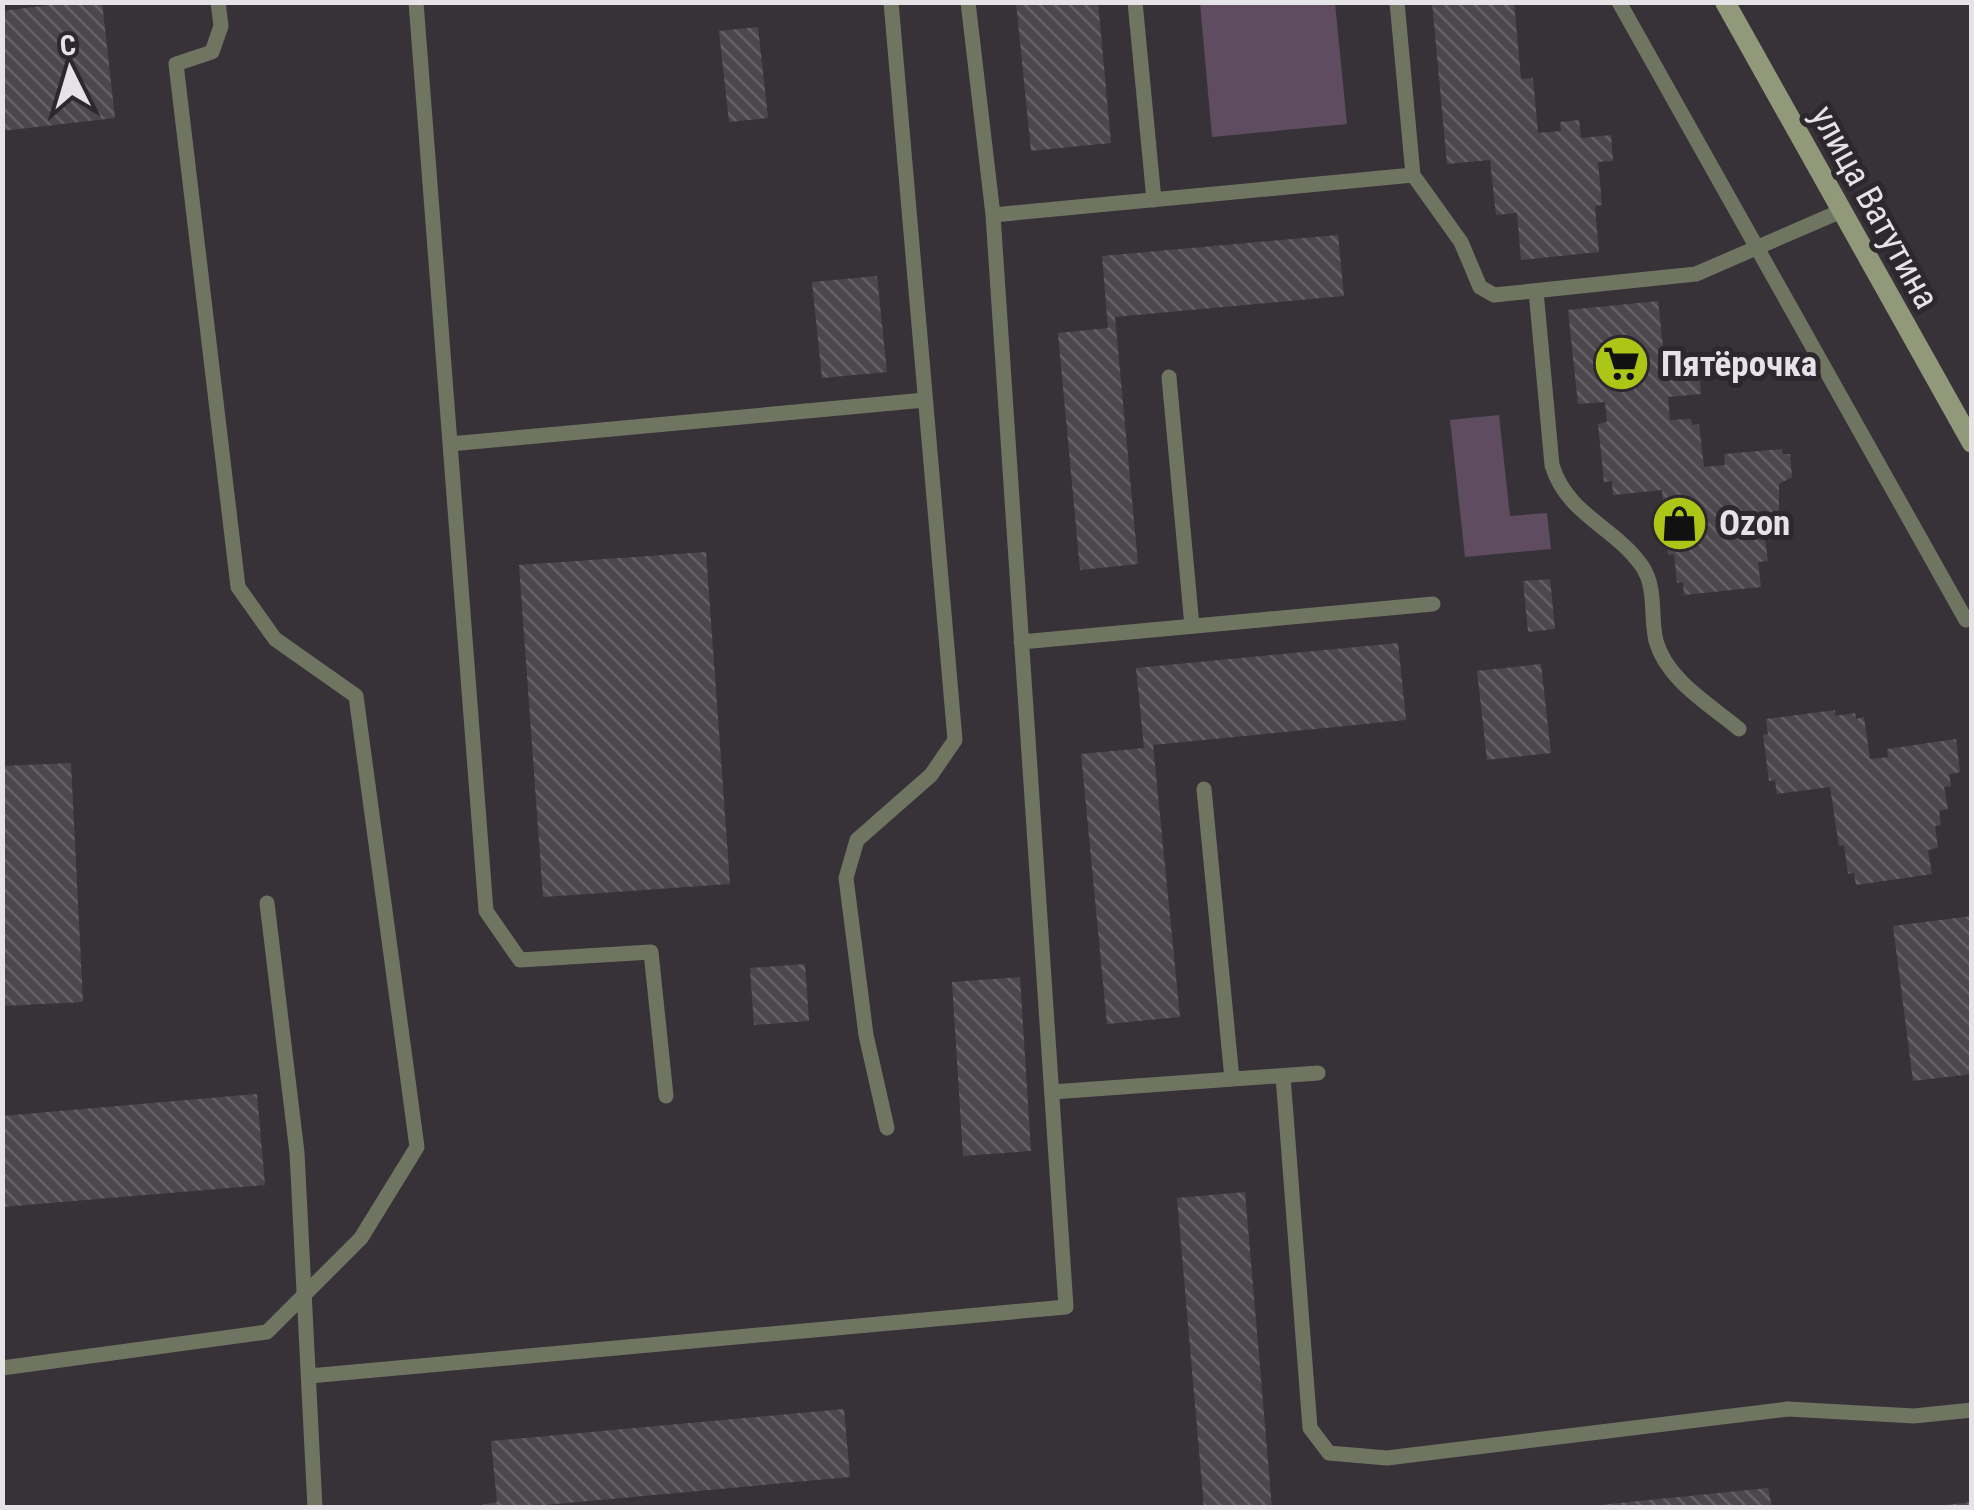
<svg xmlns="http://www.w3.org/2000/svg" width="1974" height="1510" font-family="'Roboto Condensed',sans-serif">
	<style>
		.park { fill: #5f4c61 }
		.building { fill: url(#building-back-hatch) }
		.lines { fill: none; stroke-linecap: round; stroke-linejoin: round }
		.lane { stroke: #6f7561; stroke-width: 15 }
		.secondary { stroke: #91997a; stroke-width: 20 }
		.labels { text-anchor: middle; stroke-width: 10; stroke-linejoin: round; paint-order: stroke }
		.street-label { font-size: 35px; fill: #e6e3e7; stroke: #2d282d }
		.poi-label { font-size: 35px; font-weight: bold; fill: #e6e3e7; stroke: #2d282d; text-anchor: start }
	</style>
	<defs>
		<pattern id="building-back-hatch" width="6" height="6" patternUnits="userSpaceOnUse" patternTransform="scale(2.5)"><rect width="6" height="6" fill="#4c464d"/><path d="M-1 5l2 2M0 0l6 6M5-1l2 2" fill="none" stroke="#666167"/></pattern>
	</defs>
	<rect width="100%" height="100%" fill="#373238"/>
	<!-- park -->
	<path class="park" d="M1200,3H1335L1347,124L1212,137Z
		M1499,415L1510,516L1547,513L1551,549L1465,557L1450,420Z"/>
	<!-- building -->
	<path class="building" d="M73,2H102L115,118L2,131V11Z
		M1016,2H1098L1111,143L1031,151Z
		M1432,2H1514L1521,79L1533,78L1538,133L1561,131L1560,122L1579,120L1581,138L1611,135L1613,161L1598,162L1602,205L1595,206L1599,252L1521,260L1517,213L1496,215L1490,160L1447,164Z
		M758,27L768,118L729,122L719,31Z
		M1338,235L1344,296L1115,317L1138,564L1080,570L1058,333L1108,328L1102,256Z
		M877,276L887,372L822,378L812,282Z
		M1658,301L1665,365L1698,361L1701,394L1668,397L1670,420L1691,419L1692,425L1699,424L1704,467L1725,465L1724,454L1782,449L1783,454H1790L1792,477L1779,484V523L1769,524L1770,539H1765L1768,561L1758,562L1761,587L1684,595L1683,582L1677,583L1674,554L1668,555L1662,490L1613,495L1612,481L1604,482L1598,424L1607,422L1605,402L1578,404L1568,310Z
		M706,552L730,884L543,897L519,565Z
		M1550,579L1555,629L1528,632L1523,581Z
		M1398,643L1406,720L1153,745L1180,1017L1107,1024L1081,754L1144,748L1136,668Z
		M1541,664L1551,753L1487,760L1477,671Z
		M1835,710V716L1855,713L1856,719L1864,717L1870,759L1888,757L1887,749L1956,739L1960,772L1949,774L1951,786L1944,787L1948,809L1939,811L1941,825L1935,826L1938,848L1928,850L1932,874L1856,885L1854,873L1848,874L1844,845L1839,846L1830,787L1777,794L1775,780L1769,781L1763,735L1768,734L1766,719Z
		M71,763L83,1002L2,1006V766Z
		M1972,916V1074L1913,1081L1893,926Z
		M805,964L809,1021L754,1025L750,968Z
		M1020,977L1031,1151L963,1156L952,982Z
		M257,1094L265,1185L2,1207V1116Z
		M1245,1192L1272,1508H1204L1177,1198Z
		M844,1409L850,1477L512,1508H466L497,1502L491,1441Z
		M1768,1488L1772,1508H1600V1505Z
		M1972,1502V1508H1945V1505Z"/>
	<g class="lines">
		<!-- lane -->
		<path class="lane" d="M416,2L486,911L520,960L651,952L666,1096
			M1135,2L1154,200
			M1397,2L1413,175L1461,242L1480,287L1494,295L1696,274L1839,212
			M1619,2L1966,620
			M993,215L1413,175
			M1536,291L1552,465C1567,515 1614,526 1642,566C1657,588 1650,616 1656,641C1667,680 1709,704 1739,729
			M1169,377L1192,626
			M450,444L925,400
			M1021,642L1433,604
			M1204,789L1232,1079
			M267,903L297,1153L315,1508
			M1283,1076L1310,1428L1329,1453L1387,1458L1788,1409L1914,1416L1972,1410
			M1052,1092L1318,1073
			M887,1128L866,1035L846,878L857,840L931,775L955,740L891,2
			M2,1368L267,1332L361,1238L417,1147L356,696L275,639L238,587L176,64L212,52L221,26L218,2
			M309,1376L1066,1307L993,215L968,2"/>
		<!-- secondary -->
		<path class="secondary" d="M1725,2L1972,443"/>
	</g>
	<!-- icons -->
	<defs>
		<symbol id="supermarket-disc" viewBox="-11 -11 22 22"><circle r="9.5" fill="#abc616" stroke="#2d282d"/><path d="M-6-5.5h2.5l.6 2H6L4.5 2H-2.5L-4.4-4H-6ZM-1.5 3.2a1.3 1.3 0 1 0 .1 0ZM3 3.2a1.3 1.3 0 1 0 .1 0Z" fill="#111"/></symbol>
		<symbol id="shop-disc" viewBox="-11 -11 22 22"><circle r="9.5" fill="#abc616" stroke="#2d282d"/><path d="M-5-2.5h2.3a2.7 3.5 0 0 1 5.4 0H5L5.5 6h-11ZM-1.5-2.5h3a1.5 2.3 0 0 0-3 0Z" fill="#111"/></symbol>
	</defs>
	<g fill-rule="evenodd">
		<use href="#supermarket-disc" x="1590" y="332" width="63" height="63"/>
		<use href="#shop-disc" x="1648" y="492" width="63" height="63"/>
	</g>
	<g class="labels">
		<!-- street labels -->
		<g class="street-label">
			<text transform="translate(1875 207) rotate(61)" y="12">улица Ватутина</text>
		</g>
		<!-- poi labels -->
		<g class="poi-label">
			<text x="1661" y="376">Пятёрочка</text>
			<text x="1719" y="535">Ozon</text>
		</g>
	</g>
	<!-- border -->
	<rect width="1974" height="1510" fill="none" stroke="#e6e3e7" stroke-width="10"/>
	<!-- north arrow -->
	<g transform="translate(70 70) rotate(355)" stroke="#2d282d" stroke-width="8" paint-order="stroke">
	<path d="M0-8L18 38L0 25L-18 38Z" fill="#e6e3e7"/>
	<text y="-15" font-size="28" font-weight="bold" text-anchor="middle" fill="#e6e3e7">С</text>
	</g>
</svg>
